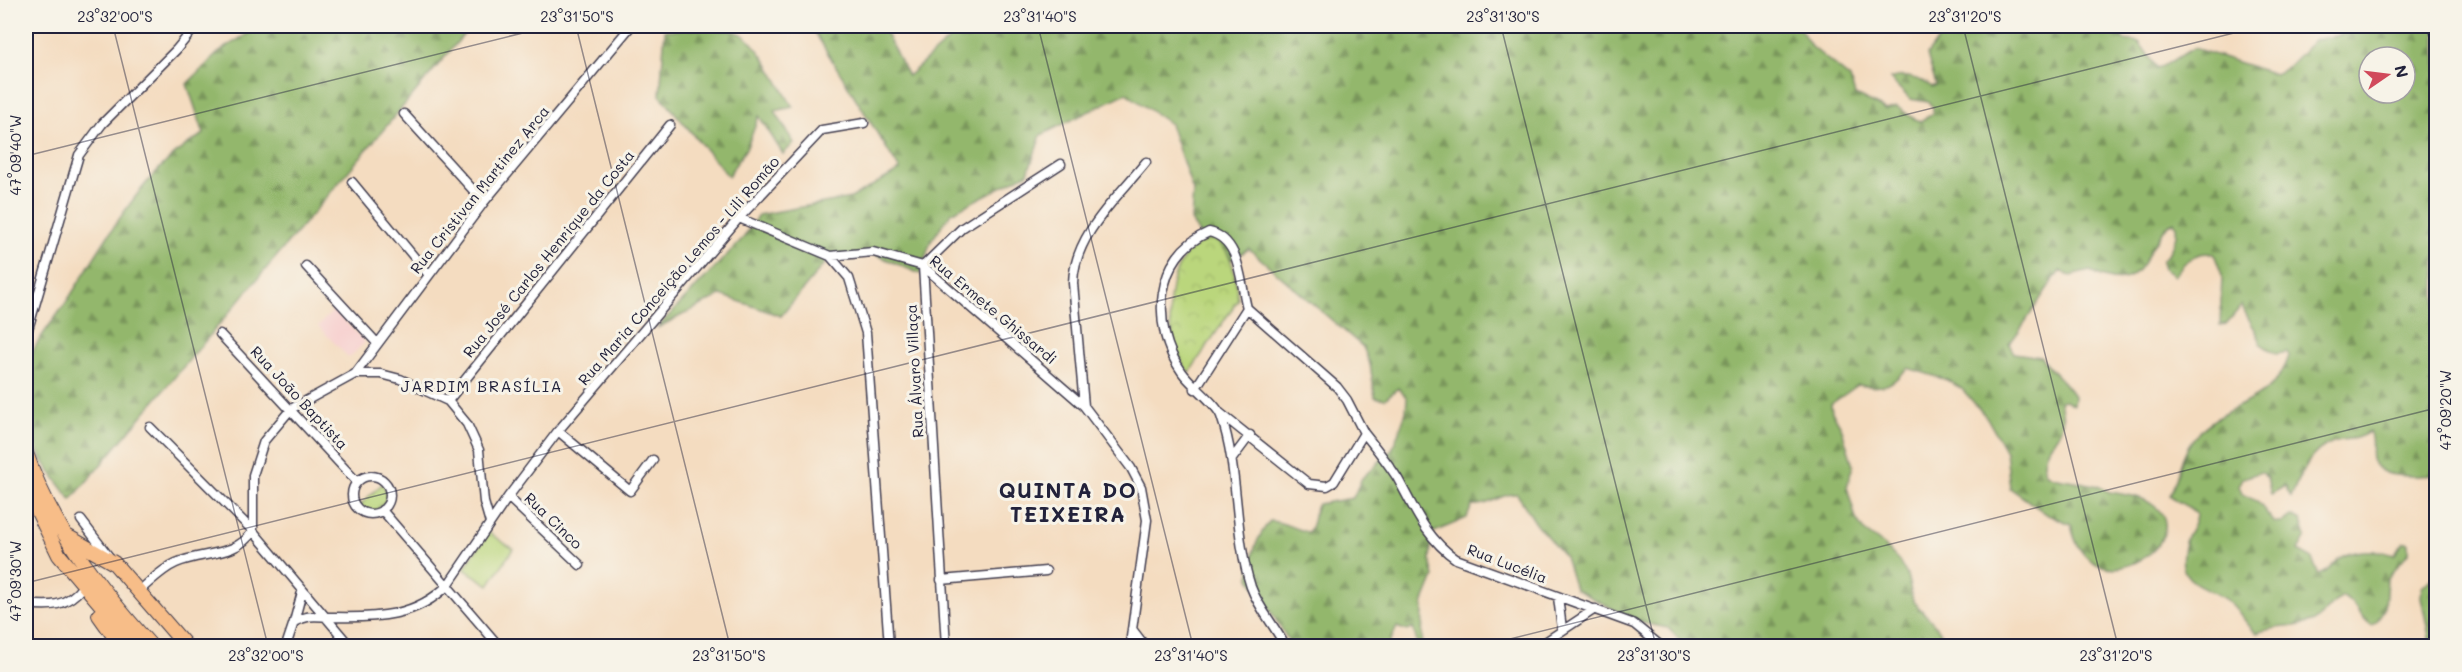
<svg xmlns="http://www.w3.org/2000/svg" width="2462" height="672" font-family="Mali,sans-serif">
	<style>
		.built { fill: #f7d0cf }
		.forest { fill: url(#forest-firs); stroke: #5a6c54; stroke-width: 1.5; fill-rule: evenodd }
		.park { fill: url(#park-crowns); stroke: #6e7c5c; stroke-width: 1.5 }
		.pitch { fill: #bad67c; stroke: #6e7c5c; stroke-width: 1.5 }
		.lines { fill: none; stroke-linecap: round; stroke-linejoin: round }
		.minor-casing { stroke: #423e4f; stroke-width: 11 }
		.trunk-casing { stroke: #423e4f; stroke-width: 16 }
		.minor { stroke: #fff; stroke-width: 8 }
		.trunk { stroke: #f7bd88; stroke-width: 14 }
		.ticks { fill: none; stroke: #22223b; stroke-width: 1.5; stroke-opacity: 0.45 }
		.labels { text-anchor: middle; stroke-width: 6; stroke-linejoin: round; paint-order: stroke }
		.street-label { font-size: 15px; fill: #22223b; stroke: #f7f3e8 }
		.neighbourhood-label { font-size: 16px; letter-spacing: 1.5px; fill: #22223b; stroke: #f7f3e8 }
		.district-label { font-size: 21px; font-weight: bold; letter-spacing: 1.5px; fill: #22223b; stroke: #f7f3e8 }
		.neatline { fill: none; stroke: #22223b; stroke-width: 2 }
		.ticks-label { font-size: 15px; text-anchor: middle; fill: #22223b }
	</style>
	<defs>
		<pattern id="forest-firs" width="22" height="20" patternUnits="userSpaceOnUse" patternTransform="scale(1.5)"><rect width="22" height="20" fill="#93b76c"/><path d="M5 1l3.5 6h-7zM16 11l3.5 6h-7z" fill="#78945a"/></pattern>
		<pattern id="park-crowns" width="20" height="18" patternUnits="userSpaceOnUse" patternTransform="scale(1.5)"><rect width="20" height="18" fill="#bad67c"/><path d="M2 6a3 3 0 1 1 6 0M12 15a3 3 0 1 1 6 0" fill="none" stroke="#a0b76c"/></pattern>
	</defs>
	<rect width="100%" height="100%" fill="#f7f3e8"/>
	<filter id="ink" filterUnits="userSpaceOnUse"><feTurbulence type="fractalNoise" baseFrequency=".0167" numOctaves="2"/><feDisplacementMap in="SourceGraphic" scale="12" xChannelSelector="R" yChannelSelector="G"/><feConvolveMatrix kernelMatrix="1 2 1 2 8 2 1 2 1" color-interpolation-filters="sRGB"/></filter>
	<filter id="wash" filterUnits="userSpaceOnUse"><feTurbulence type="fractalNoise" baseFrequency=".008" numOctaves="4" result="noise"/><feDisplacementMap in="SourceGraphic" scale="24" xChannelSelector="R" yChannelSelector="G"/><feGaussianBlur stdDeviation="1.35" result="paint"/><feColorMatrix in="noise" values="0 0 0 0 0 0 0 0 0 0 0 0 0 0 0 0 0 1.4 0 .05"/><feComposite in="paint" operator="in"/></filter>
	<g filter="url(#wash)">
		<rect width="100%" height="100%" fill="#f4dcc0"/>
		<!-- built -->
		<path class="built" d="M334,310L365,342L349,358L318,326Z"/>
		<!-- forest -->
		<path class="forest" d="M260,26H471L71,500C61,485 46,469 38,452C28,429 21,395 26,371C30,346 54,321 67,301C103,245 144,166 204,134L187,84L221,50Z
			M811,26H882L908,76L964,26H1798L1811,46L1850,78L1855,95L1886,110L1897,107L1919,122L1933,113V107L1928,102L1910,99L1890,79C1902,73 1922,79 1932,87L1936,85L1927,55L1948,26H2115L2124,40L2139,42L2157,68C2172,64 2181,54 2194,48L2275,74L2288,67L2314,40L2386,26H2436V475C2420,475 2378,482 2372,459C2370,450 2374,440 2369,432C2353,442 2348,437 2333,442C2309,451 2300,475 2291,497L2285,486L2271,494L2267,478L2261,472L2243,478L2239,486L2242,494L2257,501L2275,523H2282L2291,516L2301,521L2306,537L2298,551L2311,558L2319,574C2329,573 2330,566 2337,560C2352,548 2378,549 2394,555L2404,542H2408V553L2387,579L2385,607L2376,623L2371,625C2360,617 2353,600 2343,596C2331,602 2326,616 2314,621C2296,629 2275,625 2257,633C2245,625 2240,610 2229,602C2201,581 2172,586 2186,539C2189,530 2195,526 2196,514C2189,505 2178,504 2170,495C2178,478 2181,454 2193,439C2223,401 2274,406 2289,356L2287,352L2276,354L2261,344C2258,330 2247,320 2242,305L2226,324L2220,325L2222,275L2214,254C2195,250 2184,262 2174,276L2164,269L2162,261C2171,251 2181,234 2174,221C2141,242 2149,302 2090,271L2070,276L2060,271C2041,295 2028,321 2009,344L2014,353L2041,357C2051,372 2065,381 2074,396L2073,405L2065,400L2060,401C2072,444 2038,439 2045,473L2052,477C2067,480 2083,482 2097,486C2102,487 2106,491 2110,492C2125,495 2140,495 2153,505C2202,539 2088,616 2071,524L2048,515L2010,488L2006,452L1987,418L1962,389L1947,380L1908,368C1888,387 1886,389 1858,385L1831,404L1832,412L1841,427L1853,465L1847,487L1856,519L1863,530L1885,546L1899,561L1907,575L1913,601L1936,626L1950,646H1685L1668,628L1638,622L1575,589L1565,557L1537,525L1517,494C1500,493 1490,507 1472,505L1467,518L1432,533L1430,560L1434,577L1423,604L1422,646H1418L1413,628L1407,631L1397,627L1388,646H1292L1250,578C1249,559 1257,536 1270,521C1283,521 1295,530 1308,532C1316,523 1312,513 1318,504L1353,498L1362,478L1392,450L1406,412L1407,398L1398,388L1385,399L1375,397L1370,364L1363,347L1249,249L1232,259L1221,248L1206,246L1191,220L1193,191L1170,124L1126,93L1041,135L1028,173L951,213L931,241L920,274L872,253L829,258L781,316L721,295L657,328L744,237L758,215L851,198L900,170ZM2369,57H2405V93H2369Z
			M665,30C682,30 729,25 743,35C763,49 780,86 793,107L775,111L794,143L783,154L759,116L747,147L728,176L660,95Z
			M2436,574V646H2431L2421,597L2422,587Z"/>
		<!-- park -->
		<path class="park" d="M1214,240C1235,252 1235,278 1238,300L1189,373C1160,341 1160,245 1214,240Z
			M383,483L387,495L384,505L373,512L365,511L359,506Z"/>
		<!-- pitch -->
		<path class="pitch" d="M488,532L513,549L489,585L464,569Z"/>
	</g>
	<g filter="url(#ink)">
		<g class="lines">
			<defs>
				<path id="minor" d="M1877,29L1879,26
					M404,114L484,202
					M352,182L429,275
					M739,218L830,256L873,252L923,266L1084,406
					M830,256L849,278L866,333L889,646
					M306,266L376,342
					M1247,308C1240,282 1241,239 1209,232C1154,255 1150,327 1182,372C1191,385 1217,404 1221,416C1240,471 1233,532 1251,587C1259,609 1275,626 1285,646
					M220,334L357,482
					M26,336L79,155L102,124L176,50L196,26
					M355,374L484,202L631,26
					M1195,389L1247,308L1337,387L1347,400L1364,433L1334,482L1327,486L1309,484L1220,413
					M448,401L670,125
					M150,427L253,531L350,646
					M558,431L630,491L653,460
					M1364,433C1376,448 1388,463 1398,479C1415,510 1426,538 1456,559L1634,624L1661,646
					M1232,459L1250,435
					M352 495a19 19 0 1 1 38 0a19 19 0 1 1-38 0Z
					M508,497L580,565
					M382,510L499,646
					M81,520L110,558
					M253,531V475L264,441L291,409L355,374H381L400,379L448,401L467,424L479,450L484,502L490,523
					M941,580L1046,571
					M139,591C151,581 162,569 176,563C203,551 235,558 253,531
					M1558,597L1562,629
					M26,604C50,607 67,607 83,586
					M294,622L302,592
					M1132,629L1145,646
					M286,646L294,622C312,613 316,617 334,617C377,618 416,617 448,585L508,497L558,431L739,218L822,130L864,123
					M946,646L923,266L962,228L1061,164
					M1133,646L1131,637L1147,520L1141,487L1131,468L1084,406L1073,283C1074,235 1117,198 1146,162
					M1539,646L1595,609"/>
				<path id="trunk" d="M26,453C52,528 99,588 151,646
					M26,487L59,555L136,646
					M65,535L114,563L186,646
					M99,615L121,646"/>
			</defs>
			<!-- minor casing -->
			<use href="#minor" class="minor-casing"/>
			<!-- trunk casing -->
			<use href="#trunk" class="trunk-casing"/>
			<!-- minor -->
			<use href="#minor" class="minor"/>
			<!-- trunk -->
			<use href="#trunk" class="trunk"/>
		</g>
	</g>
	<!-- ticks -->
	<path class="ticks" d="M113,26L268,646M576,26L730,646M1038,26L1193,646M1501,26L1656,646M1963,26L2118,646M2426,26L2436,67M26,156L551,26M26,583L2262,26M1482,646L2436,408"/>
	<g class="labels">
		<!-- street labels -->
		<g class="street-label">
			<text transform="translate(480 190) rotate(-51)" y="5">Rua Cristivan Martinez Arca</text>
			<text transform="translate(549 254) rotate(-51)" y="5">Rua José Carlos Henrique da Costa</text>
			<text transform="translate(679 271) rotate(-49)" y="5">Rua Maria Conceição Lemos - Lili Romão</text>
			<text transform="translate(993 310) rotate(40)" y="5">Rua Ermete Ghissardi</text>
			<text transform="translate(915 371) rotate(-93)" y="5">Rua Álvaro Villaça</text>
			<text transform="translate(299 398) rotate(47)" y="5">Rua João Baptista</text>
			<text transform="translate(553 521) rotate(44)" y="5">Rua Cinco</text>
			<text transform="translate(1507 564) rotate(21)" y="5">Rua Lucélia</text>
		</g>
		<!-- neighbourhood labels -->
		<g class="neighbourhood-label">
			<text x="482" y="392">JARDIM BRASÍLIA</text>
		</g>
		<!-- district labels -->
		<g class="district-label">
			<text x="1068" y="498">QUINTA DO<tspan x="1068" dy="24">TEIXEIRA</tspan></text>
		</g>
	</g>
	<!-- margin -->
	<rect width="2462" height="672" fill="none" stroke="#f7f3e8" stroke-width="66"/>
	<!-- north arrow -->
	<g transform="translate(2387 75) rotate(76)"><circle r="28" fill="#f7f3e8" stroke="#a29fa3" stroke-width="1.5"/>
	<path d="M0-4.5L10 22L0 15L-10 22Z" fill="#d1495b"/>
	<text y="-9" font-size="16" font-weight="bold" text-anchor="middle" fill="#22223b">N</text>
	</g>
	<rect x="33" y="33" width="2396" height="606" class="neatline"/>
	<g class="ticks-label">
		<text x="115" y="22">23°32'00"S</text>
		<text x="577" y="22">23°31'50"S</text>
		<text x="1040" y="22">23°31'40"S</text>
		<text x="1503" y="22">23°31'30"S</text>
		<text x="1965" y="22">23°31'20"S</text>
		<text transform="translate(16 155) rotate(-90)" y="5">47°09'40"W</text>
		<text transform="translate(2446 410) rotate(-90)" y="5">47°09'20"W</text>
		<text transform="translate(16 581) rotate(-90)" y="5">47°09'30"W</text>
		<text x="266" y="661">23°32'00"S</text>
		<text x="729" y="661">23°31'50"S</text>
		<text x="1191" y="661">23°31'40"S</text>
		<text x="1654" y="661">23°31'30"S</text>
		<text x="2116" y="661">23°31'20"S</text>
	</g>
</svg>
